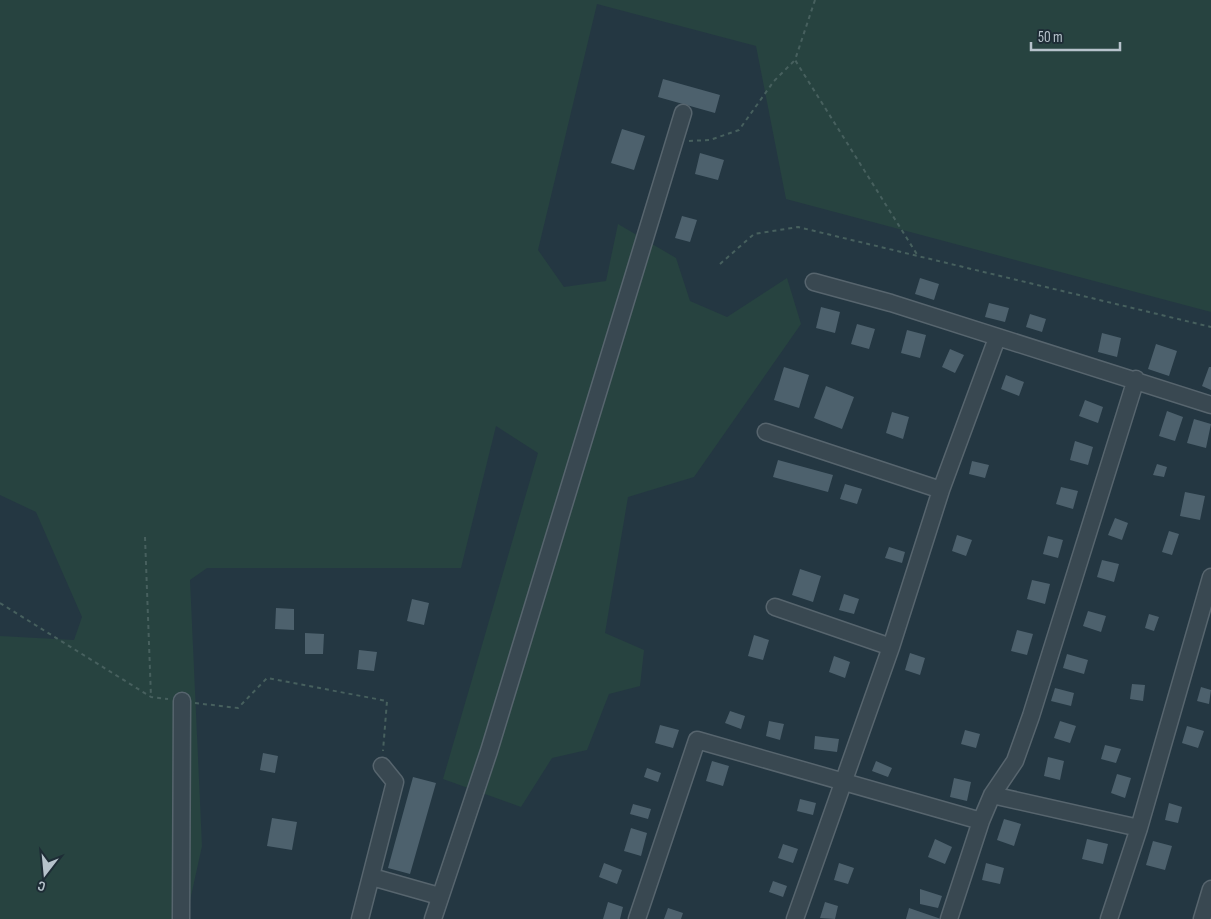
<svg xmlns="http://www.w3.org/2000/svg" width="1211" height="919" font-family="'Sofia Sans Condensed',sans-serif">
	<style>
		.green { fill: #274340 }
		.building { fill: #4d616d }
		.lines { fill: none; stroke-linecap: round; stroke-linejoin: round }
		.minor-casing { stroke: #57656e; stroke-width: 19 }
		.path { stroke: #47605e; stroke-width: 2; stroke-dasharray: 4 4; stroke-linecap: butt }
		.minor { stroke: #394851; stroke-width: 16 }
	</style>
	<rect width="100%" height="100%" fill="#243742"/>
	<!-- green -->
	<path class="green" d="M0,0H1211V312L786,199L756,46L597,4L538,250L564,287L606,281L618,224L676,258L690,301L727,317L787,278L801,324L694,477L628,497L605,633L644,650L640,686L609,694L587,750L552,758L521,807L443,779L538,453L496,426L461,568H207L190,580L202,846L186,919H0V636L74,640L82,617L36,512L0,495Z"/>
	<!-- building -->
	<path class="building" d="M663,79L720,95L715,113L658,97Z
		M622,129L645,136L634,170L611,163Z
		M700,153L724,160L718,180L695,174Z
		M682,216L697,220L690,242L675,238Z
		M920,278L939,284L934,300L915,294Z
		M989,303L1009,308L1005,322L985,317Z
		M821,307L840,312L835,333L816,328Z
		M1030,314L1046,319L1042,332L1026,327Z
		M857,324L875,329L869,349L851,344Z
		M907,330L926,335L920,358L901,353Z
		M1102,333L1121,338L1117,357L1098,352Z
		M1156,344L1177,351L1169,376L1148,369Z
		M950,349L964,355L955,373L942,367Z
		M784,367L809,375L799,408L774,400Z
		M1209,367H1211V390L1202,386Z
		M1006,375L1024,382L1019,396L1001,389Z
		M826,386L854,397L842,429L814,418Z
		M1085,400L1103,407L1098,423L1079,416Z
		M1167,411L1183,417L1175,441L1159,436Z
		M892,412L909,417L903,439L886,433Z
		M1194,419L1211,424L1206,448L1187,443Z
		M1075,441L1093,447L1088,465L1070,460Z
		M778,460L833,475L828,492L773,477Z
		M972,461L989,465L985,478L969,474Z
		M1157,464L1167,467L1164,477L1153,475Z
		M845,484L862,489L857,504L840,499Z
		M1061,487L1078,491L1073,509L1056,504Z
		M1185,492L1205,496L1200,520L1180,516Z
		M1115,518L1128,523L1122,540L1108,535Z
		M1169,531L1179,534L1172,555L1162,552Z
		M957,535L972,540L966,556L952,551Z
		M1048,536L1063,540L1058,558L1043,554Z
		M889,547L905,552L902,563L885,558Z
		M1102,560L1119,564L1114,582L1097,577Z
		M800,569L821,576L813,602L792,595Z
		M1032,580L1050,584L1045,604L1027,599Z
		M844,594L859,599L854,614L839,610Z
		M412,599L429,603L424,625L407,621Z
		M276,608L294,609V630L275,629Z
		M1088,611L1106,616L1101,632L1083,626Z
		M1149,614L1159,617L1154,631L1145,628Z
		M1017,630L1033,634L1027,655L1011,651Z
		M305,633L324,634L323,654H305Z
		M754,635L769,640L763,660L748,656Z
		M359,650L377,652L374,671L357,669Z
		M910,653L925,658L920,675L905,670Z
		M1067,654L1088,660L1084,674L1063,668Z
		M834,656L850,662L845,678L829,672Z
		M1132,684L1145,685L1143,701L1130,699Z
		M1201,687L1211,690L1209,704L1197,701Z
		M1055,688L1074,693L1071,706L1051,701Z
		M730,711L745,716L741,729L725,723Z
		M769,721L784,724L780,740L766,736Z
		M1060,721L1076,726L1070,743L1054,738Z
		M660,725L679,730L673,748L655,743Z
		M1187,726L1204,731L1198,748L1182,743Z
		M965,730L980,734L976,748L961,744Z
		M815,736L839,739L837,752L814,749Z
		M1105,745L1121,749L1116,763L1101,759Z
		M263,753L278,756L275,773L260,770Z
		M1048,757L1064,761L1060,780L1044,776Z
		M712,761L729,766L723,786L706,781Z
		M876,761L892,768L888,777L872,771Z
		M647,768L661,773L658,782L644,777Z
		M1117,774L1131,778L1125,798L1111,793Z
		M413,777L436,783L410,874L388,868Z
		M954,778L971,782L967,801L950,797Z
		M800,799L816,803L813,815L797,811Z
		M1169,803L1182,807L1178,823L1165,820Z
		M633,804L651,809L648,819L630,814Z
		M272,818L297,822L292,850L267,846Z
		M1004,819L1021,824L1014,846L997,840Z
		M631,828L647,833L641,856L624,851Z
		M935,839L952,847L945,864L928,857Z
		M1087,839L1108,844L1103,864L1082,859Z
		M1153,841L1172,846L1165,870L1146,865Z
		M783,844L798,849L793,863L778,858Z
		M604,863L622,870L617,884L599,877Z
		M839,863L854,868L848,884L834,880Z
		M986,863L1004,868L1000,884L982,880Z
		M773,881L787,886L783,897L769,892Z
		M920,889L942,896L938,908L920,904Z
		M608,902L623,907L620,919H603Z
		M825,902L838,906L835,919L820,918Z
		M668,908L683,913L681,919H664Z
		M909,908L941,919H906Z"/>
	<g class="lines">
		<defs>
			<path id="minor" d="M814,282L891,303L1211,405
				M766,432L941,490
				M775,607L891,647
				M992,795L1139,828
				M372,877L439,896
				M181,919L182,701
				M360,919L395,782L382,766
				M433,919L489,751L683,113
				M637,919L697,740L981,821
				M795,919L891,647L941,490L997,338
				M949,919L981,821L992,795L1015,761L1031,716L1136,379
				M1109,919L1139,828L1211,577
				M1202,919L1211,889"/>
		</defs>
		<!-- minor casing -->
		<use href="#minor" class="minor-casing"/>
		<!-- path -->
		<path class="path" d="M815,0L795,60L918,256
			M689,141L710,140L739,130L774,81L795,60
			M720,264L754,234L798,227L1211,327
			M145,537L151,697
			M0,603L151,697L168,699
			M195,703L238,708L267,678L387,701L383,751"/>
		<!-- minor -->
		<use href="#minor" class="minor"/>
	</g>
	<!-- north arrow -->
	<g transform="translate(45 874) rotate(196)" stroke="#1e2d36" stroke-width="4" paint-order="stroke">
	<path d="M0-4L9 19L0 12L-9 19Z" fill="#b6c2cb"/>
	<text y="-8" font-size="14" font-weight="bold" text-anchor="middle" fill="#b6c2cb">С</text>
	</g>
	<!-- scale -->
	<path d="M1031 42v8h89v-8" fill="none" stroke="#b6c2cb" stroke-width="2.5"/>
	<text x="1038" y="42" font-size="15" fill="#b6c2cb" stroke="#1e2d36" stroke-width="4" paint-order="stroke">50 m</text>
</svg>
